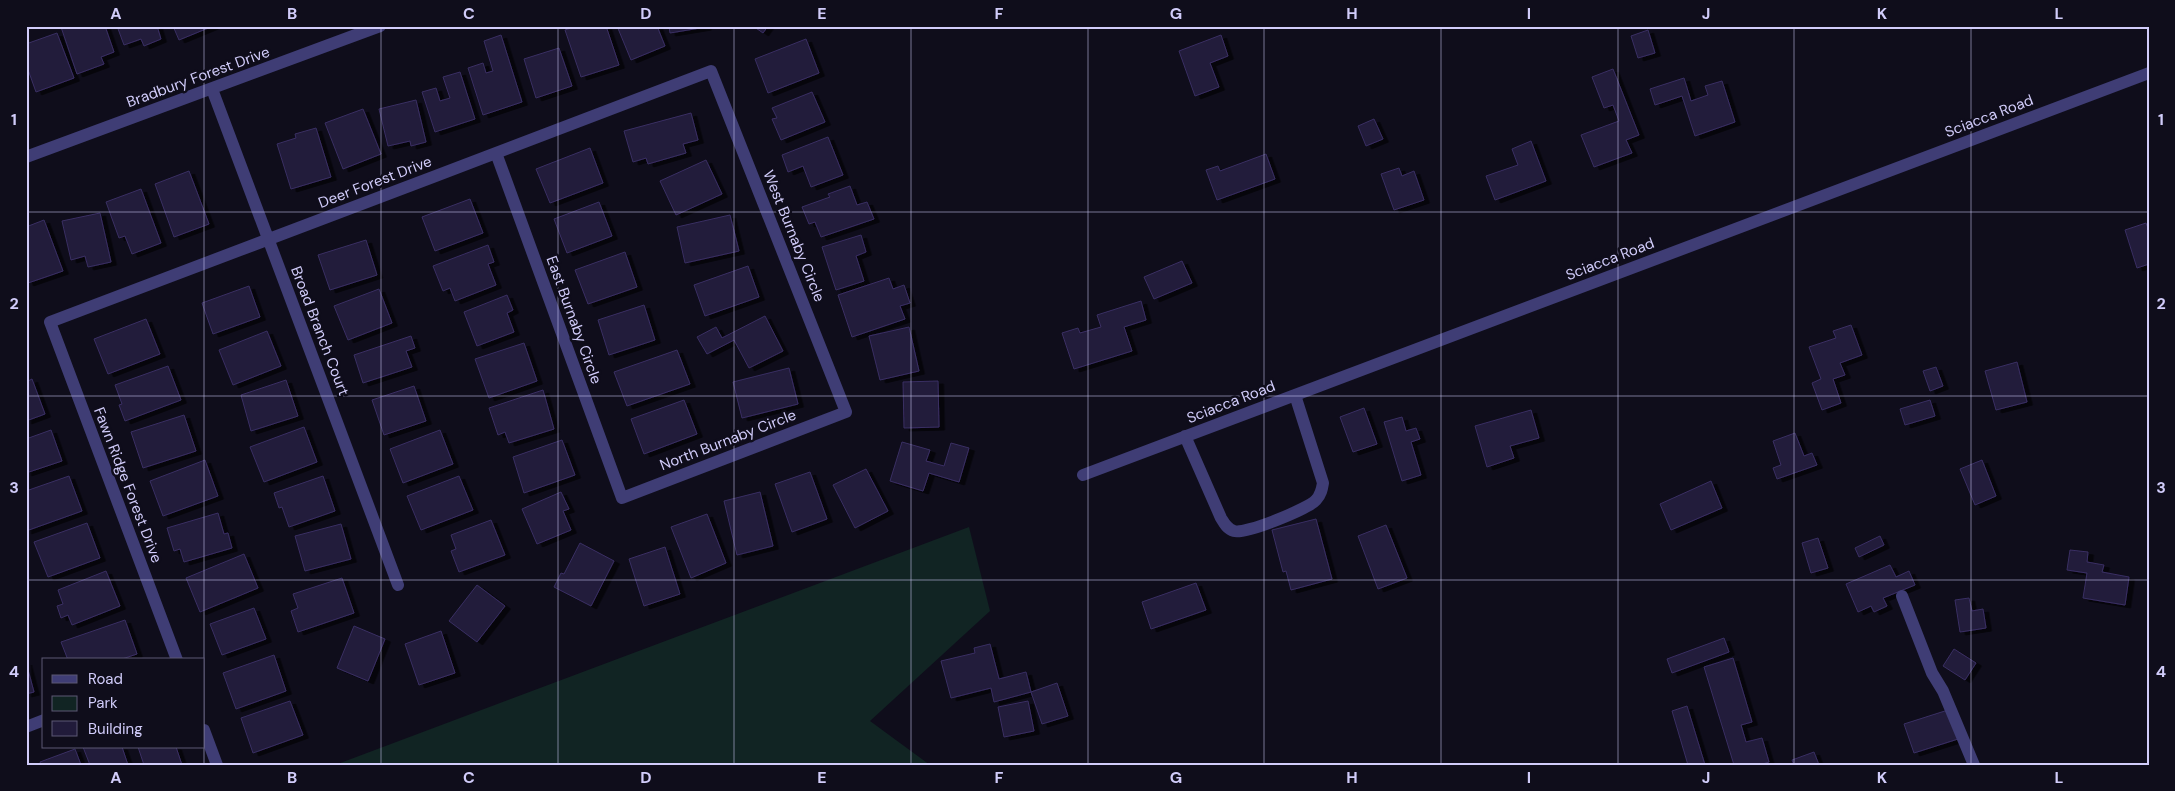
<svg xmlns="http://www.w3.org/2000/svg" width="2175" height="791" font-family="'DM Sans',sans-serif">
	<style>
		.green { fill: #112423 }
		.building { fill: #211b3a; stroke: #3a2f63; filter: url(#shadow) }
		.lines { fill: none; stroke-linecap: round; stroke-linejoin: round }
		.minor { stroke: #3f3d75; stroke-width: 12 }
		.grid { fill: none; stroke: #d1ccfa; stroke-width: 1; stroke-opacity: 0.55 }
		.labels { text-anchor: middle; stroke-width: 5; stroke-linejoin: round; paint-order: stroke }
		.street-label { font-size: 15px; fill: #d1ccfa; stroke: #0f0d1b }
		.neatline { fill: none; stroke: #d1ccfa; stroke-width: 2 }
		.grid-label { font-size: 16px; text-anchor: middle; font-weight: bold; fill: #d1ccfa }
	</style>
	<defs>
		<filter id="shadow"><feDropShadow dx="5.5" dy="3" stdDeviation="0" flood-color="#0009"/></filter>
	</defs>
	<rect width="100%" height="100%" fill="#0f0d1b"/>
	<!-- green -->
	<path class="green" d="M969,527L990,611L870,721L930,765H335Z"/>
	<!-- building -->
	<path class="building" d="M63,26H105L114,52L101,57L104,64L77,74L61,27Z
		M117,26H157L161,39L144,46L141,39L124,45Z
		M173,26H213L179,40Z
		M577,26H606L619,65L581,77L565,30Z
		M617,26H657L665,46L631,60Z
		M669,26H706V27L670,33Z
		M753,26H768L763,33Z
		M1648,30L1655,53L1638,58L1631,36Z
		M57,33L74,78L36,92L26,64V44Z
		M501,35L522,102L483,115L468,68L483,63L486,73L493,71L484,41Z
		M1221,35L1228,56L1210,63L1219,87L1195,96L1179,51Z
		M806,39L819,73L768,93L755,59Z
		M559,48L572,86L536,98L524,59Z
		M1613,69L1639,135L1626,140L1632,153L1594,167L1581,135L1619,121L1613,105L1604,108L1592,77Z
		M460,72L475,119L435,132L422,92L436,88L440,101L450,98L443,77Z
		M1684,78L1691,101L1708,95L1705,86L1722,81L1735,122L1695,136L1682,96L1655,105L1650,89Z
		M812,92L825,122L781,140L772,119L777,118L772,108Z
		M416,100L426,142L411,146L410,141L388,146L379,109Z
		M363,109L381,154L343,169L325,123Z
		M691,113L698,140L683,144L686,153L648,164L646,158L633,162L624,131Z
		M1374,119L1383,139L1366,146L1358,126Z
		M316,128L331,177L291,189L277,144L296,138L295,134Z
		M828,137L843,175L811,187L803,166L788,172L782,155Z
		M1531,141L1546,181L1495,200L1486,176L1518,165L1512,149Z
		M590,148L603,183L550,203L536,169Z
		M1266,154L1275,179L1217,200L1206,170L1218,166L1220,171Z
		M706,160L722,194L676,215L660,181Z
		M1399,168L1402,176L1414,171L1424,200L1394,210L1381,174Z
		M189,171L209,224L174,237L155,184Z
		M850,186L857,205L867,202L874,219L821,237L815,222L809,224L802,207L830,197L828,194Z
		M141,189L161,243L132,254L125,236L119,238L106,202Z
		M470,199L483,233L435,251L422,217Z
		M599,202L612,236L567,253L554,219Z
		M100,213L111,262L88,267L85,256L71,260L62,221Z
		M730,215L739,251L685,263L677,227Z
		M44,220L63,271L28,283L26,278V227Z
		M2146,223L2149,231V264L2137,268L2125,230Z
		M861,235L866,252L856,256L864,281L836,290L822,247Z
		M366,240L377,275L330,290L318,255Z
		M488,245L494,262L488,264L496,285L455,301L450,288L443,291L433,266Z
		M625,252L637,287L588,304L575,270Z
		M1182,261L1192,283L1154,299L1144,277Z
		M748,266L759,297L705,316L694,285Z
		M889,278L893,289L904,285L910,303L900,306L905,319L852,337L838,295Z
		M249,286L260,317L213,334L202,303Z
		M379,289L392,323L348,340L334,306Z
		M507,295L513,310L507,313L514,332L477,346L464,312Z
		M1141,301L1146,320L1124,327L1132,351L1074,369L1062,333L1078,328L1080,333L1101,327L1097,315Z
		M644,305L655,340L609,355L598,320Z
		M765,316L783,351L749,368L734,340L707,354L697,337L716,327L722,338Z
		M146,319L160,354L108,374L94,339Z
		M1851,325L1862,355L1840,363L1845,375L1833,379L1841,403L1822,410L1812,383L1821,379L1809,347L1836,338L1833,331Z
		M909,327L919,371L880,380L869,336Z
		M267,331L281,366L233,385L219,350Z
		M411,336L415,348L406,351L412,367L363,383L354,355Z
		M524,343L537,381L489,398L475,359Z
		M677,350L690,384L627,406L614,372Z
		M2017,362L2027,402L1996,410L1985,371Z
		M168,366L181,400L125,421L119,405L122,404L115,385Z
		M1936,367L1943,386L1930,391L1923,371Z
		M789,368L798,404L742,418L733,382Z
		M32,379L45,414L26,421V382Z
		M286,380L298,416L251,431L241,395Z
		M938,381L939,427L904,428L903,382Z
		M414,386L426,421L384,435L372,400Z
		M543,390L554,429L509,443L505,432L498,435L489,408Z
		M684,400L697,434L644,454L631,419Z
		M1930,400L1935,416L1905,425L1900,409Z
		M1364,408L1377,444L1353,452L1340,417Z
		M1531,410L1539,438L1510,446L1514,458L1487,467L1475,426Z
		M184,415L196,451L143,468L131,432Z
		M1402,417L1406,431L1416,428L1420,439L1411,442L1421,475L1402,481L1384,422Z
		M304,427L317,462L264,482L250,447Z
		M51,430L62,461L26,473V439Z
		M440,430L453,464L403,483L390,449Z
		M1795,433L1804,456L1812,453L1817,465L1777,479L1773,468L1781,465L1773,441Z
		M562,440L575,475L524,493L513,457Z
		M902,442L930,450L926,461L944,466L951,443L969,448L959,482L929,473L923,491L890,481Z
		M205,460L218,496L163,516L150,481Z
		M1982,460L1996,496L1975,505L1960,469Z
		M866,469L888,511L855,528L833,485Z
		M810,472L827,519L792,532L775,484Z
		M69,476L82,511L26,531V491Z
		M323,476L335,511L289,527L282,507L279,508L274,493Z
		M459,476L473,510L421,530L407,496Z
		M1711,481L1722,508L1671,530L1660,504Z
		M561,492L569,509L563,511L571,530L537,544L522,509Z
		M760,492L773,546L737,555L724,501Z
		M218,513L224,534L228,533L232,548L184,562L180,549L174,551L167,528Z
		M707,514L726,563L691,578L671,527Z
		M1316,519L1332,579L1291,590L1286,571L1283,572L1272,530Z
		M491,520L505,555L459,572L451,551L456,549L451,535Z
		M87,523L100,558L48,577L34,542Z
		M341,524L351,559L305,571L295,536Z
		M1386,525L1407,578L1378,589L1358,536Z
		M1880,536L1884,545L1859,557L1855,548Z
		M1818,538L1828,568L1811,573L1802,543Z
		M580,543L614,561L591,606L554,587L561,573L564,574Z
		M665,547L680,594L644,606L629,559Z
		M2070,550L2088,552L2087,562L2104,565L2102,572L2129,577L2125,605L2083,598L2087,573L2067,570Z
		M244,554L258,588L200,612L186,578Z
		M1890,565L1896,577L1909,571L1915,585L1883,598L1887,606L1874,612L1871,606L1858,612L1846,584Z
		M106,571L120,606L72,625L68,615L61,618L57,606L63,604L58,590Z
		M342,578L354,613L298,632L291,611L298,608L293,594Z
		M1196,583L1206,610L1151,629L1142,602Z
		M477,585L505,606L477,642L449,621Z
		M1969,598L1972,611L1983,609L1986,628L1960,632L1955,600Z
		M254,608L266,639L222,655L210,624Z
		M125,620L137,654L119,660H68L61,642Z
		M354,626L385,639L368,681L337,668Z
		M441,631L455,673L419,685L405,644Z
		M1724,638L1729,652L1672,673L1667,659Z
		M990,644L999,679L1026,672L1031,692L994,702L991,688L951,698L941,661L975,653L974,648Z
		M1954,649L1976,663L1965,680L1943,666Z
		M274,655L286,691L236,709L223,673Z
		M1733,658L1752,722L1741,725L1746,742L1762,738L1769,762L1759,765H1734L1704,667Z
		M26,662L34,692L26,694Z
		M1057,683L1068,716L1042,724L1031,692Z
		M290,701L303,735L253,753L241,718Z
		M1028,701L1034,731L1004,737L998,707Z
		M1687,706L1705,765H1688L1672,711Z
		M1948,710L1958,739L1914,753L1904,724Z
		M83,747H122L128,765H90Z
		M138,747H176L182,765H144Z
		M75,749L81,765H41L40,762Z
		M1814,752L1819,765H1794L1792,760Z"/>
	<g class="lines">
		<!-- minor -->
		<path class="minor" d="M212,89L398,585
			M26,157L380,26
			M1185,436L1221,518C1224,523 1227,529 1234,531C1244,535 1308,509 1316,500C1321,495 1322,489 1323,483L1295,395
			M1083,475L2149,73
			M1902,596L1932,673L1943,691L1974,765
			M177,660L50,322C270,239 491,155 711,71L846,412L622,498L496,153
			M26,727L44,720
			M204,730L217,765"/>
	</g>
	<!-- grid -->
	<path class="grid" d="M204,26V765M381,26V765M558,26V765M734,26V765M911,26V765M1088,26V765M1264,26V765M1441,26V765M1618,26V765M1794,26V765M1971,26V765M26,212H2149M26,396H2149M26,580H2149"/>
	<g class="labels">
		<!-- street labels -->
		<g class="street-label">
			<text transform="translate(198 77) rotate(-20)" y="5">Bradbury Forest Drive</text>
			<text transform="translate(1989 116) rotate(-21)" y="5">Sciacca Road</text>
			<text transform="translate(375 182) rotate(-21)" y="5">Deer Forest Drive</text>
			<text transform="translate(794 236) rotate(68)" y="5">West Burnaby Circle</text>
			<text transform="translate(1610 259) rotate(-21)" y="5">Sciacca Road</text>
			<text transform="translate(574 320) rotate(70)" y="5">East Burnaby Circle</text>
			<text transform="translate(320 331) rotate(69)" y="5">Broad Branch Court</text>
			<text transform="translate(1231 402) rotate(-21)" y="5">Sciacca Road</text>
			<text transform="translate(728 440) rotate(-21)" y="5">North Burnaby Circle</text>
			<text transform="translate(128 485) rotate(69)" y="5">Fawn Ridge Forest Drive</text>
		</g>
	</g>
	<!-- border -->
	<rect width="2175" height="791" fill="none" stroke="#0f0d1b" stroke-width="55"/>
	<!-- legend -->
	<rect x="42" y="658" width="162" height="90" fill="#0f0d1b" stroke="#5d5974"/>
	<rect x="52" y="675" width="25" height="8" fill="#3f3d75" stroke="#5d5974"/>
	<text x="88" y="684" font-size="15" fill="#d1ccfa">Road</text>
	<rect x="52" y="696" width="25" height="15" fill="#112423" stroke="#5d5974"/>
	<text x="88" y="708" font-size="15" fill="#d1ccfa">Park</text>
	<rect x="52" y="721" width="25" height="15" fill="#211b3a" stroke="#5d5974"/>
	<text x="88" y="734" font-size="15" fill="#d1ccfa">Building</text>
	<rect x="28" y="28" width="2120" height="736" class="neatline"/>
	<g class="grid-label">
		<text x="116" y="19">A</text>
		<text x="292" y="19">B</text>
		<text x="469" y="19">C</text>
		<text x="646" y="19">D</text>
		<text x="822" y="19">E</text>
		<text x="999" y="19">F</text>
		<text x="1176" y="19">G</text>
		<text x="1352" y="19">H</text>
		<text x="1529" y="19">I</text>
		<text x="1706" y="19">J</text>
		<text x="1882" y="19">K</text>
		<text x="2059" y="19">L</text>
		<text x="14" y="125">1</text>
		<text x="2161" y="125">1</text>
		<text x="14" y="309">2</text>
		<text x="2161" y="309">2</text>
		<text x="14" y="493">3</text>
		<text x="2161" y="493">3</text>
		<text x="14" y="677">4</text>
		<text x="2161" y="677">4</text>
		<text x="116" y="783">A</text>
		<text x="292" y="783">B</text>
		<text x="469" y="783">C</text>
		<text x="646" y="783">D</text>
		<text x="822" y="783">E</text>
		<text x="999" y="783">F</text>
		<text x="1176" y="783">G</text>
		<text x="1352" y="783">H</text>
		<text x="1529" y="783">I</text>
		<text x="1706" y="783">J</text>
		<text x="1882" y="783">K</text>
		<text x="2059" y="783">L</text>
	</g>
</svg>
